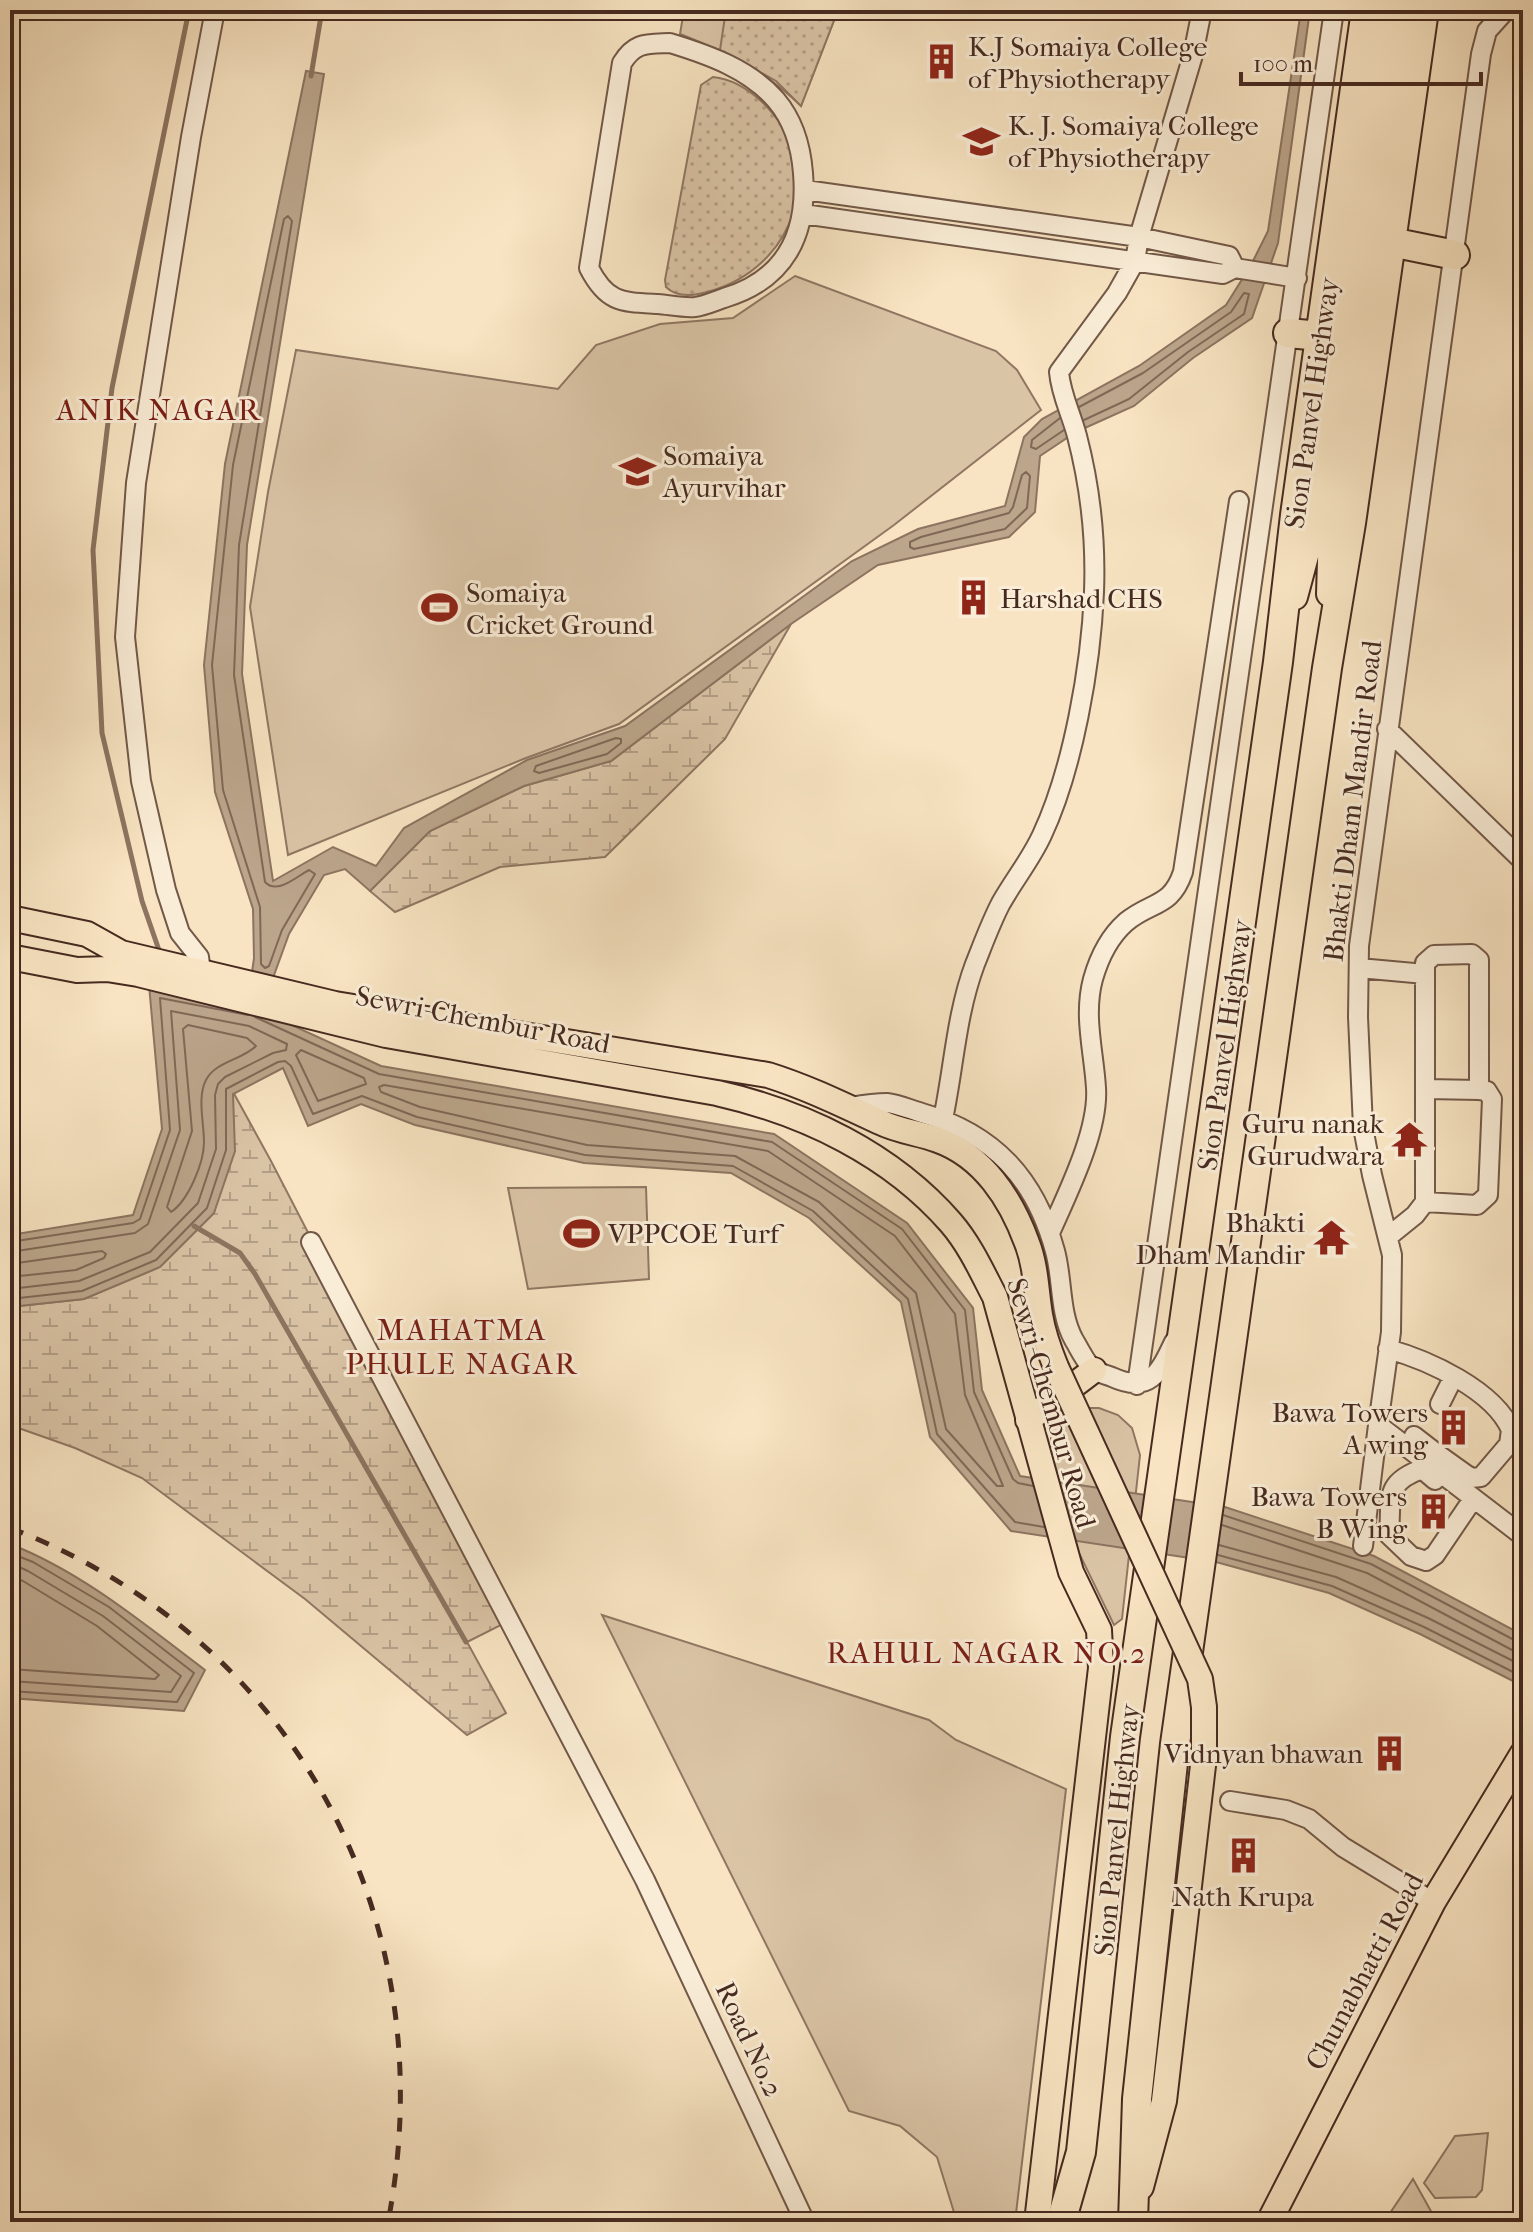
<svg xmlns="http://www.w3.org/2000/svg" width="1533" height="2232" font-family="'IM FELL French Canon',serif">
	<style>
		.green { fill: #dac4a6; stroke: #907763; stroke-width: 2 }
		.wetland { fill: url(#wetland-marsh); stroke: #907763; stroke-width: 2 }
		.garden { fill: url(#garden-dots); stroke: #907763; stroke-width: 2 }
		.water { fill: #bba58b; stroke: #8c7460; stroke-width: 2 }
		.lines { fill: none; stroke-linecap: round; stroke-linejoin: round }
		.shore { stroke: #806856; stroke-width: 2 }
		.stream { stroke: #8c7460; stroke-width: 5 }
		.minor-casing { stroke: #725848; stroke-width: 22 }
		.major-casing { stroke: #462a20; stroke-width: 28 }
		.highway-casing { stroke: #462a20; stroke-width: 32 }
		.minor { stroke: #faedd7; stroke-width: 18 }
		.major { stroke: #f8e4c2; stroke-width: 24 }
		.highway { stroke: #f8e4c2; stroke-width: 28 }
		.rail { stroke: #462a20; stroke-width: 5; stroke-dasharray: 14 14; stroke-linecap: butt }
		.major-bridge-casing { stroke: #462a20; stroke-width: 28; stroke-linecap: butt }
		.major-bridge { stroke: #f8e4c2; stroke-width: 24 }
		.labels { text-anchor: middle; stroke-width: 6; stroke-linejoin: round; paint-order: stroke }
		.poi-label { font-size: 28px; fill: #462a20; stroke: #faedd7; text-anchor: start }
		.street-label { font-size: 28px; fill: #462a20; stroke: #faedd7 }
		.neighbourhood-label { font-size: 30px; letter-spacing: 2px; fill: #7a1f14; stroke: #faedd7 }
	</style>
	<defs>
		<pattern id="wetland-marsh" width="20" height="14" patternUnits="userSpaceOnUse" patternTransform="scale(2)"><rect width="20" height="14" fill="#dac4a6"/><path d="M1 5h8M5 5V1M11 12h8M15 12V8" fill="none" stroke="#b39f87"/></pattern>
		<pattern id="garden-dots" width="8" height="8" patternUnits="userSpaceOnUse" patternTransform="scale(2)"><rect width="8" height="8" fill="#dac4a6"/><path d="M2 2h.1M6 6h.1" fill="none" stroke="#b39f87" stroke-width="1.8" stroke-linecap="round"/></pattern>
	</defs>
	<rect width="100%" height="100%" fill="#f8e4c2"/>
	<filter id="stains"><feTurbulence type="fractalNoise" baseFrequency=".0025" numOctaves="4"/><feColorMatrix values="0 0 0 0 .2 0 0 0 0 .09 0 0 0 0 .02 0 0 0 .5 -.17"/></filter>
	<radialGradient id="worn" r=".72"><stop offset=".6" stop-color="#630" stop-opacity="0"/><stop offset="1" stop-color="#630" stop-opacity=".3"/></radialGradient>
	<!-- green -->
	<path class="green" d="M684,10H838L801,106C764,70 728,53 680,34Z
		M795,276L996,351L1017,370L1041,410L894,525L619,724L526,758L288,855L250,607L268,492L296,350L558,389L596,345L660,324L733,318Z
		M646,1187L649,1279L528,1289L508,1188Z
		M1082,1408H1099L1118,1415L1132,1428L1140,1455L1122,1619L1114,1625L1079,1553L1050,1453L1052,1425L1063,1416Z
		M602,1615L929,1720L956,1740L1066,1789L1015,2222H957L937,2157L900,2126L849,2111Z
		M1488,2133L1482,2190L1476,2197L1435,2198L1424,2183L1455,2136Z
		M1413,2179L1437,2222H1384Z"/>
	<!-- wetland -->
	<path class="wetland" d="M791,624L725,739L605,857L500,867L395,912L370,891L430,831L524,786L611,761Z
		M232,1090L271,1161L509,1621L467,1642L506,1713L467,1735L305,1599L142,1478L75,1448L10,1425V1307L84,1299L160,1267L214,1213Z"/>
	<!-- garden -->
	<path class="garden" d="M726,10H838L801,106L776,81L720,50Z
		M713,77C732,79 748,89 761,101C831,167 795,269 707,292C693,296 676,297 666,287L665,280L701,85Z"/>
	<!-- water -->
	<path class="water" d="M1301,10H1310L1278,243L1252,318L1193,358L1134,406L1076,432L1040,456L1035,512L1009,537L878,565L791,624L611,761L524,786L430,831L370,891L345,869L324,875L289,934L261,1011L381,1066L774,1134L907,1223L973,1308L982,1390L1020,1476L1225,1507L1374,1556L1523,1635V1686L1420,1634L1329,1593L1216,1562L1011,1531L930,1437L901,1302L809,1218L731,1173L584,1163L415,1125L361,1104L308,1126L283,1068L233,1094L235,1151L214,1213L160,1267L84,1299L10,1307V1235L133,1215L162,1129L149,985L247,1008L254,958L253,909L215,792L204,665L225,464L306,71L324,74L247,545L242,674L273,881L333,847L376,866L404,828L527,760L625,726L852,561L918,529L1005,506L1024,437L1042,419L1139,366L1226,305L1251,265L1268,231Z
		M10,1544C82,1572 144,1624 205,1670L184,1711L10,1698Z"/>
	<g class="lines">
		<!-- shore -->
		<path class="shore" d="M288,216L292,221L239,545L234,675L265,882C277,895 296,877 309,870L315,874L282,930L269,966L265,968L261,964L260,907L223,790L212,665L233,465L284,219Z
			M1079,407L1143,373L1231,312L1244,293L1249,294L1244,314L1188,352L1129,399L1084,420
			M1060,418L1032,440L1031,447L1036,449L1064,430
			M1026,472L1030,476L1027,508L1005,529L914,549L910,547V542L921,537L1009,513L1013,507L1022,475Z
			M616,738L621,739V743L607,754L539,773L534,771L536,766Z
			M255,1017L379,1074L772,1142L902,1229L965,1310L974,1392L1013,1479L1018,1483L1033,1486
			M188,1025L247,1038L256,1046C242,1060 216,1061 206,1080C197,1097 204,1123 204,1142C204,1163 188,1201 171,1212L167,1207L192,1131L183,1029Z
			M301,1050L364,1078L366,1084L318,1101L296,1055Z
			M384,1085L768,1151L895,1236L955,1314L965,1395L1003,1486H997L946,1429L916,1293L819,1202L735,1156L587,1145L420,1107L381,1092L379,1087Z
			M10,1242L133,1223L140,1219L170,1130L160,998L248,1015
			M10,1252L135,1233L148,1224L180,1130L171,1011L249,1026L287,1044L286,1050L273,1053L225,1077L218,1084L215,1095L216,1149L198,1203L150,1252L79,1281L10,1289
			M10,1264L102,1251L106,1254L104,1258L76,1270L10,1277
			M10,1299L82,1291L156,1260L207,1208L226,1150V1089L278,1062L285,1061L291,1066L313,1114L362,1096L417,1117L585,1155L733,1166L813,1211L908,1299L937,1434L1015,1522L1044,1527
			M1223,1515L1371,1564L1516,1641L1523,1642
			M1222,1525L1367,1573L1512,1650L1523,1652
			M1219,1545L1336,1577L1428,1618L1523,1666
			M10,1553L33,1562L109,1607L194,1673L177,1702L10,1691
			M1218,1555L1332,1586L1424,1627L1523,1677
			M10,1563L28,1571L103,1616L181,1676L171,1692L10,1681
			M10,1576L23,1581L97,1626L159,1675L155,1679L10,1669"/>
		<!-- stream -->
		<path class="stream" d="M311,76L322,10
			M161,956L142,901L102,733L93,550L112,388L189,10
			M194,1226L240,1253L255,1274L466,1642"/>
		<defs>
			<path id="minor" d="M1506,10L1487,31L1481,54L1359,946L1358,1017L1363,1127L1372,1175L1392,1255L1391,1332L1378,1425L1523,1536
				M670,43C709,55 749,69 776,100C793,120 801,147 803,173C808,234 785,280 724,298C715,301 704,306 695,307C683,308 670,305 658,304C621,302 607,303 589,268L622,63C635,42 646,44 670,43Z
				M805,190L1139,237L1229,256L1235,268
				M803,214L1223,274L1235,268L1297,278
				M1387,729L1523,861
				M1359,968L1425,974
				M201,971L199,957L180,933L166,890L141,781L125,637L136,483L191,137L215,10
				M1427,1089L1479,1090
				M850,1107C862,1105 875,1103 887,1103C898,1104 911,1110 922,1113C994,1134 1035,1178 1055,1251C1063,1280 1059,1313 1074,1340C1079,1348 1087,1365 1094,1370C1099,1373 1107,1375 1112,1377C1149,1394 1159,1374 1174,1342
				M943,1119C954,1067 956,1015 975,964C983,944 991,922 1001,903C1014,880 1031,859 1042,835C1073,769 1091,666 1094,592C1096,540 1090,486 1077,436C1071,413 1061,395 1059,372L1117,293L1135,261L1139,237L1193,55L1202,10
				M1050,1233C1067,1194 1099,1131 1096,1088C1094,1052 1083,1016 1093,979C1099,958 1109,937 1126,922C1151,901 1171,908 1183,872L1239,501
				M1389,1236L1415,1215L1425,1202L1477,1205L1488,1195L1492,1099L1487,1091L1479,1090V960L1472,954L1434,955L1425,963V1202
				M311,1242L645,1880L805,2222
				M1388,1349C1428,1360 1494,1390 1511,1430L1509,1444L1481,1477L1471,1478L1436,1453L1428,1464
				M1137,1385L1334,10
				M1440,1404L1453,1378
				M1414,1436L1436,1453
				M1435,1480L1422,1469C1383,1483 1392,1499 1389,1535L1411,1556L1426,1561L1435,1555L1473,1499
				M1363,1546L1378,1425
				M1230,1801L1286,1810L1309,1819L1343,1847L1433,1902"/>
			<path id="major" d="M1329,594L1331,528L1406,10
				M1295,597L1314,526L1385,10
				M10,918L87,934L121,953L335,1004L768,1075C809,1088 841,1104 880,1122C898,1131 919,1133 938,1140C983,1156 1011,1199 1027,1243C1036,1266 1036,1290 1040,1315C1043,1333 1049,1350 1056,1367
				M10,957L77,970L107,969L138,974L386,1035L717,1093C805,1113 891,1154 951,1223C970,1245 982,1272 995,1297L1071,1572L1099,1630L1101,1668L1037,2222
				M1028,1420L1094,1370
				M1141,2187L1164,2101L1204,1757
				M1269,2222L1433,1902L1523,1753"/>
			<path id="highway" d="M1391,242L1455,255
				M1288,333L1320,336
				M1061,2222L1081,2152L1125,1737L1278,662L1295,515L1366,10
				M1133,2222L1137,2099L1175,1744L1327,668L1351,523L1424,10"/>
		</defs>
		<!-- minor casing -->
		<use href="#minor" class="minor-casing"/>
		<!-- major casing -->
		<use href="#major" class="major-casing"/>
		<!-- highway casing -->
		<use href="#highway" class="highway-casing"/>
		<!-- minor -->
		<use href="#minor" class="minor"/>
		<!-- major -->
		<use href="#major" class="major"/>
		<!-- highway -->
		<use href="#highway" class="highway"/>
		<!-- rail -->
		<path class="rail" d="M10,1528C297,1638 446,1923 388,2222"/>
		<defs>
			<path id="major-bridge" d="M1056,1367L1200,1679L1204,1707V1757"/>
		</defs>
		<!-- major-bridge casing -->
		<use href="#major-bridge" class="major-bridge-casing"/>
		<!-- major-bridge -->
		<use href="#major-bridge" class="major-bridge"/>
	</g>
	<!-- icons -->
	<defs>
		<symbol id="building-bare" viewBox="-9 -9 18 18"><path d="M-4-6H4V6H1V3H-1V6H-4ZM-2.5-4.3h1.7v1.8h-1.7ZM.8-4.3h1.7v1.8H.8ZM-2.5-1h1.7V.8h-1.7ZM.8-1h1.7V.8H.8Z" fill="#8f2418" stroke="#faedd7" stroke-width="2.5" paint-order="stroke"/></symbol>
		<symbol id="university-bare" viewBox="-9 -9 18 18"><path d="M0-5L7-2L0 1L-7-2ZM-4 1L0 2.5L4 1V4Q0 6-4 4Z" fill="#8f2418" stroke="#faedd7" stroke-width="2.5" paint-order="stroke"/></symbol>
		<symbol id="stadium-bare" viewBox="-9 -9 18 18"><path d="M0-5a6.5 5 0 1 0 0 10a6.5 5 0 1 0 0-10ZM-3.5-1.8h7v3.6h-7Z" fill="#8f2418" stroke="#faedd7" stroke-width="2.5" paint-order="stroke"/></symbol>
		<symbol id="temple-bare" viewBox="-9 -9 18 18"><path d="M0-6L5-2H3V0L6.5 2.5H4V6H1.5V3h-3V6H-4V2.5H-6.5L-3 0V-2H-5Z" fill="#8f2418" stroke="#faedd7" stroke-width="2.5" paint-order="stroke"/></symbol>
	</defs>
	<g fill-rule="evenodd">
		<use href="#building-bare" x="916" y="36" width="51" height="51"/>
		<use href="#university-bare" x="956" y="116" width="51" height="51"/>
		<use href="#university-bare" x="612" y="446" width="51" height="51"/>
		<use href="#building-bare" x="948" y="572" width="51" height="51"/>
		<use href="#stadium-bare" x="414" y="582" width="51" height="51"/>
		<use href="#temple-bare" x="1384" y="1114" width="51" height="51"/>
		<use href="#stadium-bare" x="556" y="1208" width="51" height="51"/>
		<use href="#temple-bare" x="1306" y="1212" width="51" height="51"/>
		<use href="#building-bare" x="1428" y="1402" width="51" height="51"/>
		<use href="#building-bare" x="1408" y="1486" width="51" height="51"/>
		<use href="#building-bare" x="1364" y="1728" width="51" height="51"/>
		<use href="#building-bare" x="1218" y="1830" width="51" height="51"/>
	</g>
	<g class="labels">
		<!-- poi labels -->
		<g class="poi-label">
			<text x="968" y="56">K.J Somaiya College<tspan x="968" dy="32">of Physiotherapy</tspan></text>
			<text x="1008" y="135">K. J. Somaiya College<tspan x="1008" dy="32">of Physiotherapy</tspan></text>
			<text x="663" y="465">Somaiya<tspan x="663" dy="32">Ayurvihar</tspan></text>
			<text x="466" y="602">Somaiya<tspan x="466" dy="32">Cricket Ground</tspan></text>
			<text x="1000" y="608">Harshad CHS</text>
			<text x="1384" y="1133" text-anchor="end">Guru nanak<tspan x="1384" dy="32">Gurudwara</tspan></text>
			<text x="1305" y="1232" text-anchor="end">Bhakti<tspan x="1305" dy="32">Dham Mandir</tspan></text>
			<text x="608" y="1243">VPPCOE Turf</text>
			<text x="1428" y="1422" text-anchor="end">Bawa Towers<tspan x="1428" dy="32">A wing</tspan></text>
			<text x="1407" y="1506" text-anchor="end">Bawa Towers<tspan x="1407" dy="32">B Wing</tspan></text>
			<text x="1363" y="1763" text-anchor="end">Vidnyan bhawan</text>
			<text x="1243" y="1906" text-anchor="middle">Nath Krupa</text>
		</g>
		<!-- street labels -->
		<g class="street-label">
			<text transform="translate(1311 403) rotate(-82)" y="10">Sion Panvel Highway</text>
			<text transform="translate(1352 801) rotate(-83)" y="10">Bhakti Dham Mandir Road</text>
			<text transform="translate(483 1019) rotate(11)" y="10">Sewri-Chembur Road</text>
			<text transform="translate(1224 1045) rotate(-82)" y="10">Sion Panvel Highway</text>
			<text transform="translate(1052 1403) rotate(74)" y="10">Sewri-Chembur Road</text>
			<text transform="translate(1116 1830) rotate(-84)" y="10">Sion Panvel Highway</text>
			<text transform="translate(1364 1971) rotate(-62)" y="10">Chunabhatti Road</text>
			<text transform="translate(750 2039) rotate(65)" y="10">Road No.2</text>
		</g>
		<!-- neighbourhood labels -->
		<g class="neighbourhood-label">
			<text x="159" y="420">ANIK NAGAR</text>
			<text x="462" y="1340">MAHATMA<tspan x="462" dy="34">PHULE NAGAR</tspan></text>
			<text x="987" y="1663">RAHUL NAGAR NO.2</text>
		</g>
	</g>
	<!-- margin -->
	<rect width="1533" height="2232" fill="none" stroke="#f8e4c2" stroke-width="40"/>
	<rect x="12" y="12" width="1509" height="2208" fill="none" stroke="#462a20" stroke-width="4"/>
	<rect x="20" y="20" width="1493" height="2192" fill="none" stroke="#462a20" stroke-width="2"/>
	<!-- scale -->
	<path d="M1241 72v12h240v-12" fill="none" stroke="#462a20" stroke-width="4"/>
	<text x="1253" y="72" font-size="24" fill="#462a20" stroke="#faedd7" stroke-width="6" paint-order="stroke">100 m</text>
	<rect width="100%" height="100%" filter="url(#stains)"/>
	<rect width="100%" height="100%" fill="url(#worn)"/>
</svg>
